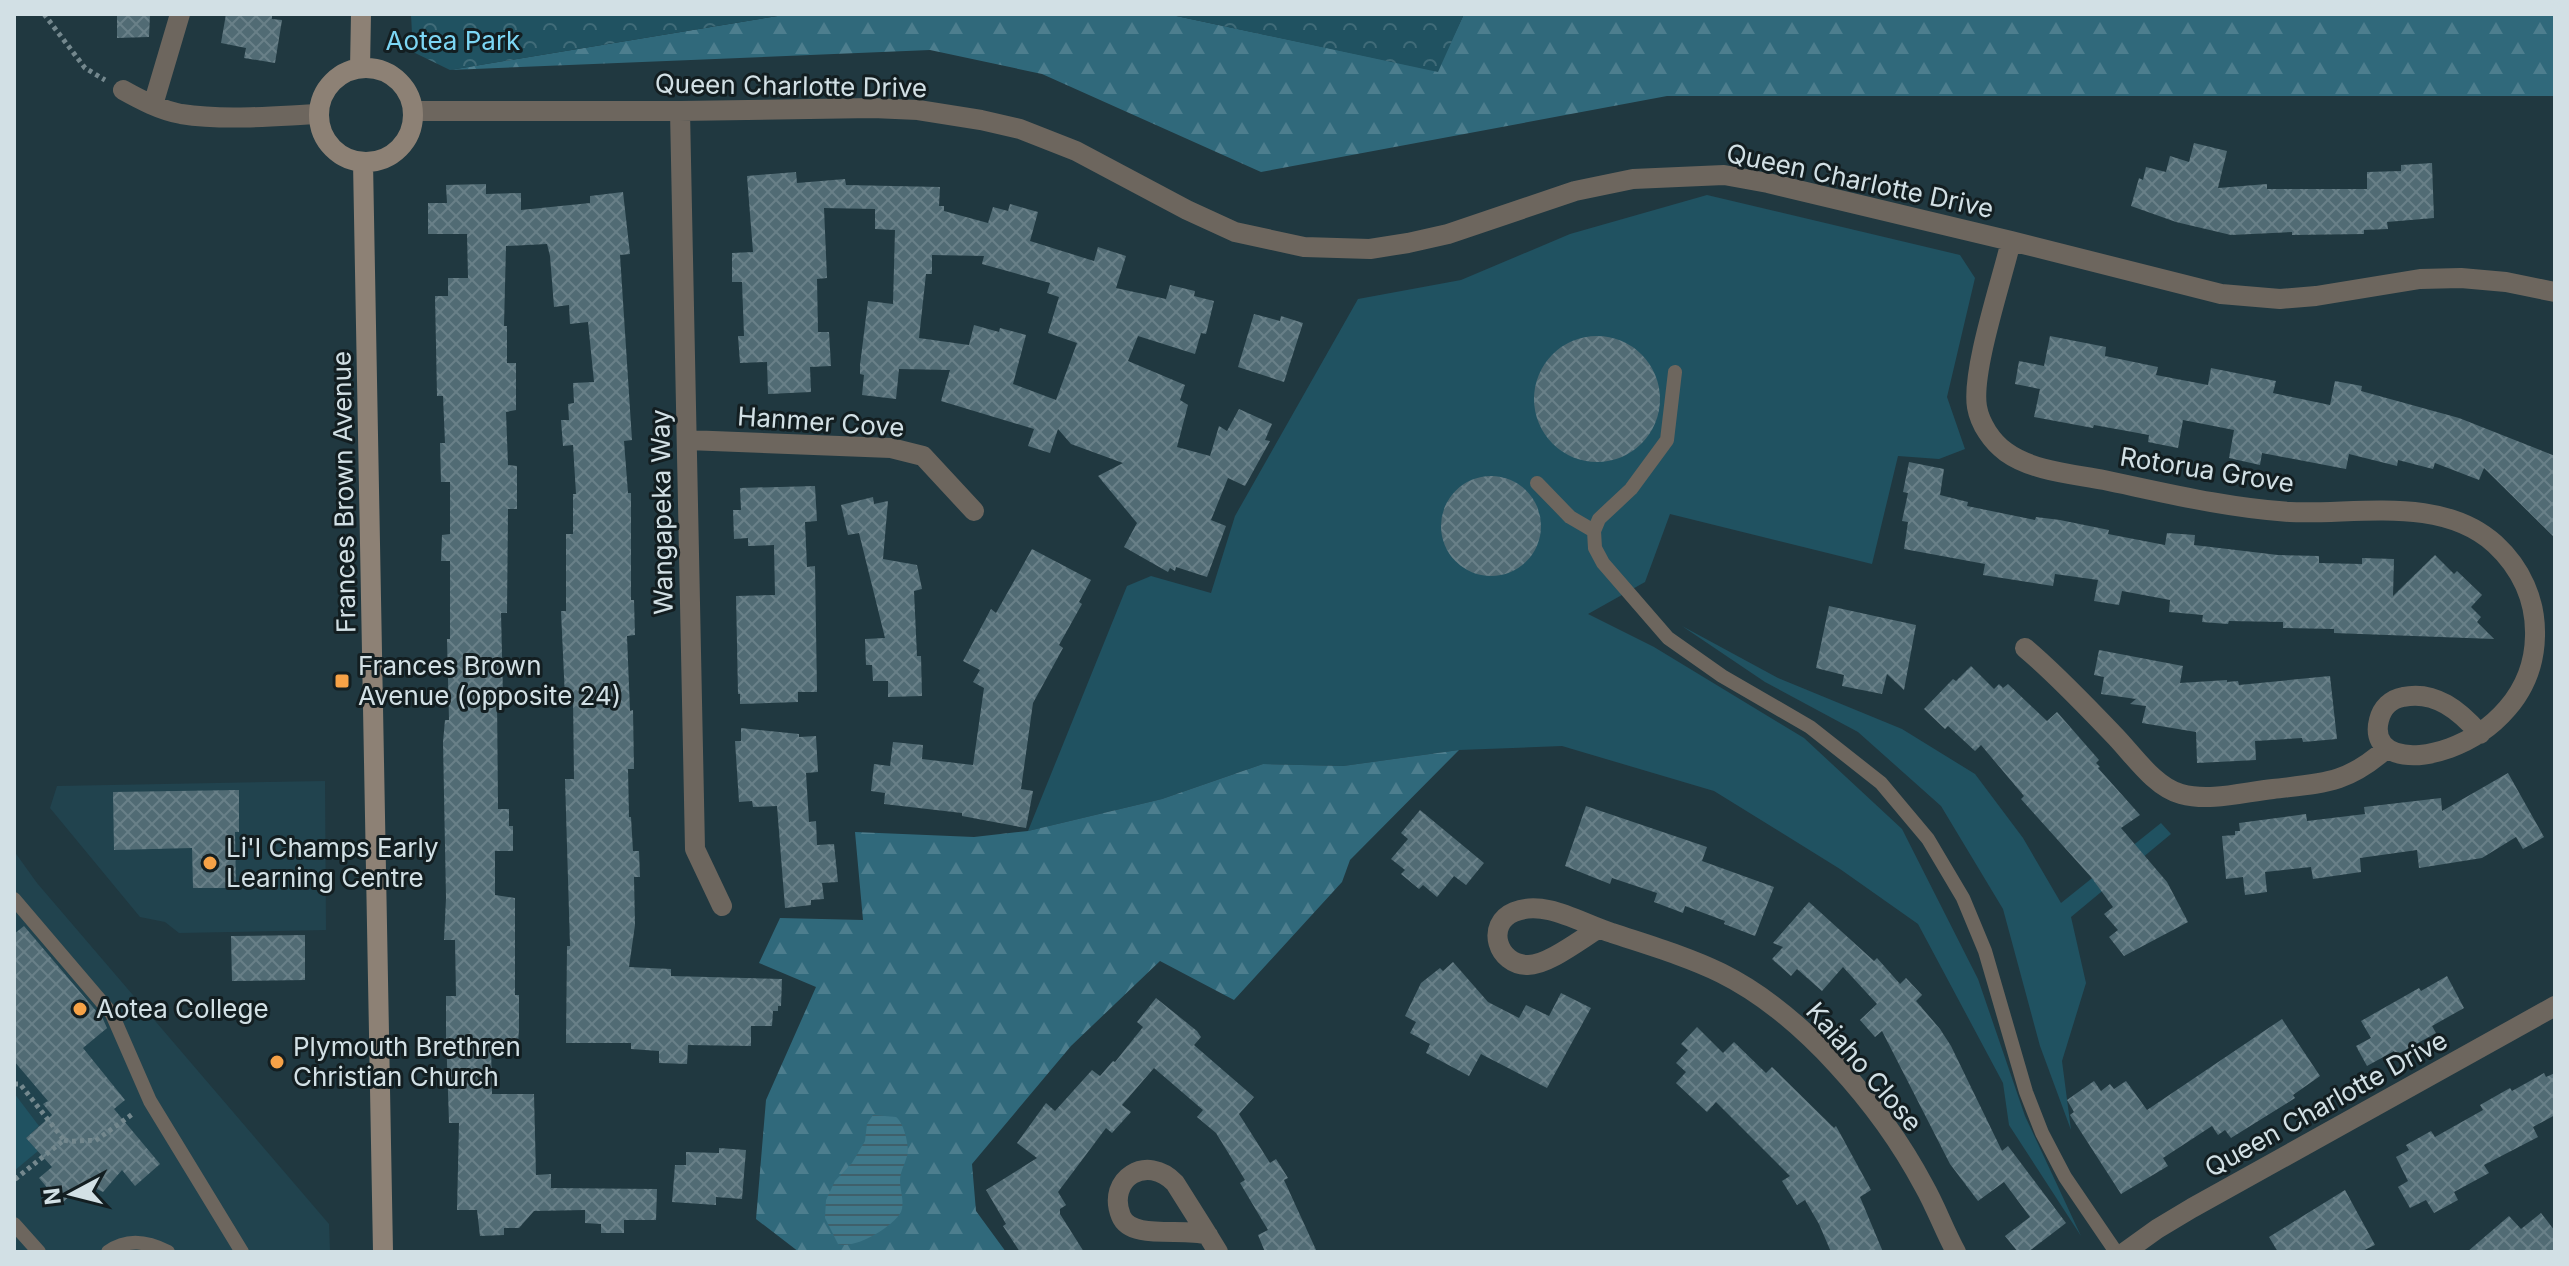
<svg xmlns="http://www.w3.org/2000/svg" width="2569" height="1266" font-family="Inter,sans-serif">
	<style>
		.built { fill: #21434e }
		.green { fill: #205261 }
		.forest { fill: url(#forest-firs) }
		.park { fill: url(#park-crowns) }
		.water { fill: url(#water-rules) }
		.building { fill: url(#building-cross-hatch); fill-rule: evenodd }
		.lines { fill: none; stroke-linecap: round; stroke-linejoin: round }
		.path { stroke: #74888e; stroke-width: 5; stroke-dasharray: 4 4; stroke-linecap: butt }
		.lane { stroke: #6d665e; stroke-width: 14 }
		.street { stroke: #6d665e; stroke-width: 20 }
		.secondary { stroke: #8d8175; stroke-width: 20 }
		.poi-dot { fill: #f6a247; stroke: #131e21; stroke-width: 3 }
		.labels { text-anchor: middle; stroke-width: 6; stroke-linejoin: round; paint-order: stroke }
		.park-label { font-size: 26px; fill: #7cd6f4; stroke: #131e21 }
		.street-label { font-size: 26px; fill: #d2e0e5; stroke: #131e21 }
		.poi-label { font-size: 26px; fill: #d2e0e5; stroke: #131e21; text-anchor: start }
	</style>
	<defs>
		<pattern id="forest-firs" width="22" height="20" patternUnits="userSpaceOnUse" patternTransform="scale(2)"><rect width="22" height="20" fill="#30697b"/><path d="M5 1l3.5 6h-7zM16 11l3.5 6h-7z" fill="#4d7e8e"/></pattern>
		<pattern id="park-crowns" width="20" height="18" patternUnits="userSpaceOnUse" patternTransform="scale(2)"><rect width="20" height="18" fill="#205261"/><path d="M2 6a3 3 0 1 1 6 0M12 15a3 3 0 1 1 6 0" fill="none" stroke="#406b78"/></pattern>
		<pattern id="water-rules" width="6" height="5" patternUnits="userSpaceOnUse" patternTransform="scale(2)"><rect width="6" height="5" fill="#3f788a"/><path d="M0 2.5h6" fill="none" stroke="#3f606b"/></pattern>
		<pattern id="building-cross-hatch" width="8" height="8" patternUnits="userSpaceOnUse" patternTransform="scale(2)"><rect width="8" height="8" fill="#516b74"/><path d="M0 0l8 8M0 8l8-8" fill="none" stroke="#698088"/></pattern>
	</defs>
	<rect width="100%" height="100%" fill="#203840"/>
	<!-- built -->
	<path class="built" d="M325,781L326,930L179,933L165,922L140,917L50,808L57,786Z
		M14,851L37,883L329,1224L330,1252H14Z"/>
	<!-- green -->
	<path class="green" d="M1707,195L1960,255L1975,278L1947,397L1965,449L1939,459L1898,456L1872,564L1670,514L1645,582L1588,614L1654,647L1804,738L1902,829L1978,979L2025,1116L2081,1236L2009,1125L2003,1083L1918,924L1840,869L1714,791L1562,746L1459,750L1343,766L1263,764L1162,799L1028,831L1127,586L1151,576L1211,593L1235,516L1358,299L1461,280L1570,234Z
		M1682,626L1778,678L1902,729L1975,774L2023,838L2061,903L2161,823L2171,834L2071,917L2086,983L2062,1061L2071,1130L2040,1046L2003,909L1941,806L1858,732L1765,682Z
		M14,1093L39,1126L26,1138L38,1151L14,1171Z"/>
	<!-- forest -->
	<path class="forest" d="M790,14H1167L1437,71L1464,14H2555V96H1667L1261,172L1042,74L930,50L450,70Z
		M1459,750L1350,860L1342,882L1234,1000L1160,961L1071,1046L972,1164L976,1211L1006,1252H799L756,1219L766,1100L816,987L759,963L780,918L863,920L855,832L974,837L1028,831L1162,799L1263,764L1343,766Z"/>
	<!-- park -->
	<path class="park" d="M411,14H790L450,70L413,52Z
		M1167,14H1464L1438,72Z"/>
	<!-- water -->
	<path class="water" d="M873,1115L896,1117C903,1122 908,1141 908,1151C907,1161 900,1170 900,1181C900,1190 905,1203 901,1212C893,1227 854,1250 838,1244L825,1218L826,1200L835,1181L852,1163L865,1141L867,1124Z"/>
	<!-- building -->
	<path class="building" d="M117,14H150L149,37L117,38Z
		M226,14H272V19L282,20L275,63L244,58L246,48L221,43Z
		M2194,143L2227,151L2218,188L2267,184V189H2367V172L2401,171V165L2432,163L2434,218L2387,222L2388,229L2364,230V234L2292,235V232L2231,235L2176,222L2131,206L2139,178L2143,180L2146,167L2166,172L2170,156L2189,162Z
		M796,172L797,183L845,179L846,185L940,187L939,206H944V211L988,223L993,207L1008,211L1010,204L1038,212L1030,241L1094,261L1098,247L1126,256L1116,288L1166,299L1170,285L1195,291L1194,296L1214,301L1206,334L1201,333L1195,354L1138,336L1128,361L1185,385L1180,400L1188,405L1177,447L1210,456L1219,426L1227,431L1239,409L1272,424L1265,440L1270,441L1245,486L1228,478L1211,520L1226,526L1207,577L1176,567L1175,571L1170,568L1168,572L1124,547L1137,523L1098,476L1123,463L1071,444L1058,429L1050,453L1028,446L1034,429L941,401L950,370L899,369L896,399L862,395L864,375L860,374V365L868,301L893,304L895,230L875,229V209L824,208L827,278L817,279L818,332H829L831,366L810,367L811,392L768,394L767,362L740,363L738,336H744L742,282H732V253L753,252L747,176ZM932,255L984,256L982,264L1050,283L1047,293L1059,297L1048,333L1077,343L1056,400L1013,384L1026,335L1000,328L999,332L974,325L969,345L919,338L926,274H932Z
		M486,184V194L521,193V210L590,203V196L623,192L630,254L620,255L632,440L624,441L628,493H631V600H634L635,635L627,636L630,711L633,710L634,769H628L629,817H631L633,851H639L640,877H634L635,925L629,967L671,969V976L782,979L781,1006H778V1011H773L772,1026H751V1046L688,1045L687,1064L659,1063V1051L631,1049V1043H566L567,946H570L565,779H574L573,698H565L561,611H566V534H573V494H576L573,445L563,446L561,420H569L568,404L574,403L573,383L594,382L588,322L570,324L569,305L554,307L550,256L547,244L506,246L504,326H507V363H516V410L506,412L508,465L517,466V509H508L507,613H501L503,697H497L498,809H509V826H513V851H495V895L515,898V995H519V1028L518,1045H491L492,1094H534L536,1175L551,1174V1188L657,1189L656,1220H624V1233H601V1224L585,1223V1210L534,1211L519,1228H504V1235L480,1236L477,1210H457L459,1123H449L446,1033V996H456L455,940H444L446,898L443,742L445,720H449L447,639H450V561H441L442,535L450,534V482H441L440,443H445L443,396H437L435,296H448V278H468L467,234H428V203H447L446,185Z
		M1254,314L1280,321L1281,316L1303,323L1284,382L1238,367Z
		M1534 399a63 63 0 1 1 126 0a63 63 0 1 1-126 0Z
		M2050,336L2106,347L2105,356L2158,367L2156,375L2208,385L2211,368L2276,381L2273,393L2330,405L2335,381L2362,386L2361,391L2459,418L2555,456V538L2484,468L2479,480L2435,463L2433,469L2398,460L2397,466L2349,454L2346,469L2262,453L2260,465L2229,458L2234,430L2183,420L2178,448L2148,442L2149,435L2094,425L2093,428L2034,417L2040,389L2015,384L2019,361L2044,366Z
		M1909,462L1944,469L1940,495L1968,502L1967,506L2035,520L2036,517L2060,520L2109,530L2108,534L2165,545L2167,533L2195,535L2194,545L2278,555L2319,556V563L2362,564V558L2394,559L2393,596L2435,555L2454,574L2457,571L2482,595L2471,607L2481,617L2477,622L2494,639L2334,633V629L2283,628V622L2229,621L2228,624L2202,622L2203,615L2169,612L2170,600L2122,591L2119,605L2094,601L2098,580L2055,574L2053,586L1983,575L1985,564L1904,549L1908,522L1902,521L1908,493L1903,492Z
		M1441 526a50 50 0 1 1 100 0a50 50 0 1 1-100 0Z
		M815,486L817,521L805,522L807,567L815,566L817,692H798V702L740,704V694H738L736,596L775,595L774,545L748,546V538L734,539L733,510H741L740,488Z
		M873,497L874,504L888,501L883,559L917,565L922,589L914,591L917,656H921L922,696L888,697V681H873L872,665H866L865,639L885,638L859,533L848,535L841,505Z
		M1032,549L1091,580L1079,602L1082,604L1059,645L1063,648L1033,703L1021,789L1033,791L1026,828L962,816V813L884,804L885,793L871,791L874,764L890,766L893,742L923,745L922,759L973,765L984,688L973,682L980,670L963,661L991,609L996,613Z
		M1829,606L1916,625L1904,690L1887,674L1882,694L1842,686L1844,675L1816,668Z
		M2099,650L2183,666L2180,683L2227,680V682L2238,681L2239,685L2330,676L2337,739L2303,742L2302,738L2255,741L2256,760L2197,763L2196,732L2142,723L2146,706L2130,704L2136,699L2101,694L2104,677L2094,675Z
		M1971,666L1994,689L1999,684L2003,688L2008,684L2047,721L2057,712L2099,760L2096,763L2100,767L2098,768L2140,815L2121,828L2167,882L2188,922L2124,956L2109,937L2118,930L2104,914L2113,907L2091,877L2021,799L2024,796L1981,745L1975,751L1948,726L1945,729L1924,709L1953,679L1956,681Z
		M741,728L799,734V737L816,736L818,772L806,773L809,822L816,821L817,845L834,844L838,882L822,883L824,899L811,900V905L785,908L777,806L753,807L752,801L739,802L735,741H741Z
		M2508,773L2544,837L2523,849L2516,837L2482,858L2419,868L2417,850L2360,858L2361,872L2313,879L2311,867L2265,872L2267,892L2245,895L2243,877L2226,879L2222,836L2235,835V831H2240L2239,823L2306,814L2307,821L2365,814L2364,807L2441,798L2442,811Z
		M239,790V832H235L236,888H193L192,848L114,850L113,792Z
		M1586,806L1707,847L1702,861L1774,887L1755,936L1724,924L1725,921L1685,906L1683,913L1654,902L1657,893L1612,878L1610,884L1565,866Z
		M1420,810L1484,863L1466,885L1454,876L1437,897L1423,885L1419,889L1401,874L1405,870L1391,859L1408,839L1401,833Z
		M1809,902L1874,961L1877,958L1900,984L1906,978L1922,995L1916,1001L1940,1029L1951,1046L2002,1151L2008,1146L2066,1223L2028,1252H2018L2005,1236L2030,1217L2004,1182L1978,1201L1950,1164L1882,1031L1875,1037L1860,1020L1877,1004L1843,967L1822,991L1797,969L1791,976L1772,959L1783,947L1773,943Z
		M24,926L103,1019L107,1028L83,1048L125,1100L114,1109L160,1164L135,1186L122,1170L103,1192L84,1183L61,1204L39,1178L52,1167L26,1138L52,1115L43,1104L48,1101L14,1061V934Z
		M305,935V980L232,981L231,936Z
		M1453,962L1488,1002L1519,1018L1526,1005L1549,1016L1561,993L1591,1008L1547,1088L1481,1054L1469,1076L1426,1053L1430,1044L1410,1033L1416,1022L1405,1016L1421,983L1440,968L1443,971Z
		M2447,976L2464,1008L2432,1026L2436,1033L2396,1055L2394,1051L2367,1066L2356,1046L2371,1038L2361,1021L2419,988L2421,991Z
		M1156,998L1197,1031L1201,1037L1194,1045L1254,1097L1239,1114L1270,1163L1276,1159L1288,1178L1284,1180L1317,1252H1265L1258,1235L1268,1230L1240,1183L1245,1180L1216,1133L1197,1117L1203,1110L1154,1068L1122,1105L1131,1112L1112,1133L1106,1128L1058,1192L1066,1205L1060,1209V1214L1084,1252H1020L1003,1226L1006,1224L986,1190L1037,1158L1017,1143L1046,1103L1055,1111L1092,1070L1100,1076L1113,1061L1115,1062L1143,1027L1137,1022Z
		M2282,1019L2320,1076L2293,1095L2295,1098L2231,1138L2225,1130L2218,1135L2212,1126L2163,1158L2168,1166L2121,1194L2070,1115L2074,1112L2067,1100L2094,1081L2101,1091L2110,1084L2114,1089L2126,1081L2147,1110Z
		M1697,1027L1723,1053L1734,1042L1766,1073L1772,1067L1834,1128L1836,1126L1871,1190L1860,1197L1883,1252H1831L1819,1224L1805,1200L1797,1205L1782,1181L1790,1176L1716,1102L1707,1112L1676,1083L1686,1072L1676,1063L1688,1050L1681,1044Z
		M2544,1073L2546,1077L2555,1073V1115L2533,1127L2538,1137L2484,1165L2489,1173L2454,1192L2458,1200L2434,1213L2426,1200L2410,1208L2398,1187L2408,1181L2396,1157L2409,1150L2406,1145L2431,1131L2435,1137L2483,1110L2480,1105L2510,1088L2512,1091Z
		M719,1148L746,1150L742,1199L716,1197V1205L672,1202L675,1165H686V1152L719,1153Z
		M2345,1190L2375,1245L2360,1252H2278L2269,1237Z
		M2541,1213L2555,1231V1252H2467L2509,1216L2521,1229Z"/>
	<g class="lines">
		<!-- path -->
		<path class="path" d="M44,14L85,68L105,80
			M14,1084H20L64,1140L14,1180
			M64,1140C75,1143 84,1139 95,1141L134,1113"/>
		<!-- lane -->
		<path class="lane" d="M1537,483L1570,517L1594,531L1595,548L1603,563L1668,638L1722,676L1810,727L1881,783L1928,839L1963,898L1985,951L2026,1092L2042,1133L2065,1177L2116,1252
			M1594,531L1599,519L1631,489L1667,440L1675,372
			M14,899L112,1014L150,1101L242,1252
			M14,1224L39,1252
			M108,1252C127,1238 147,1241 168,1252"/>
		<!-- street -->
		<path class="street" d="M123,90C141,100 160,110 181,114C226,121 273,116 319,114
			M153,105L180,14
			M413,111H680L873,108L918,110L981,120L1020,129L1076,151L1187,210L1235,232L1304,247L1370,249L1408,243L1448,234L1575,191L1633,179L1724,175L1768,183L2011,241L2221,294L2280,299L2316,296L2420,279L2461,278L2506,282L2555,292
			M680,111L695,849L722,906
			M2011,241C2002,280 1971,371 1977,407C1980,424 1992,442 2006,452C2032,471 2073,474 2104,480C2166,493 2227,508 2290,512C2356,515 2441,495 2495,544C2521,568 2536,600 2535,636C2533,754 2361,789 2379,720C2382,708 2391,699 2403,697C2435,690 2460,711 2480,734
			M687,440L891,448L923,456L974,511
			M2025,648C2056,674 2084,704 2113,734C2132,753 2154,787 2181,794C2210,802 2244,792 2273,789C2324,783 2346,784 2386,749
			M1598,929C1581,939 1548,965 1528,965C1497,965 1485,924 1514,912C1545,899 1582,924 1612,933C1648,945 1686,956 1721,973C1802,1013 1882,1107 1924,1186C1936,1207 1944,1230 1956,1252
			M1208,1235C1184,1227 1131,1241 1121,1216C1106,1179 1147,1153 1175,1183L1204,1229L1218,1252
			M2125,1252L2157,1229L2192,1208L2555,1006"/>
		<!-- secondary -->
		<path class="secondary" d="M360,68L361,14
			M319 115a47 47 0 1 1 94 0a47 47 0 1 1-94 0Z
			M363,162L383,1252"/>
	</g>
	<!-- markers -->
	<g class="poi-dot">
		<rect x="334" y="673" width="16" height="16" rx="4"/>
		<circle cx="210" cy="863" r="8"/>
		<circle cx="80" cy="1009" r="8"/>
		<circle cx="277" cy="1062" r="8"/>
	</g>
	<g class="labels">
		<!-- park labels -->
		<g class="park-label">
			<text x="453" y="50">Aotea Park</text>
		</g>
		<!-- street labels -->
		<g class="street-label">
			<text transform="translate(791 86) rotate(1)" y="9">Queen Charlotte Drive</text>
			<text transform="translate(1860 181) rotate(12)" y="9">Queen Charlotte Drive</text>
			<text transform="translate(821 422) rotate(4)" y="9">Hanmer Cove</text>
			<text transform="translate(2207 470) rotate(9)" y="9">Rotorua Grove</text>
			<text transform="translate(344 492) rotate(-91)" y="9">Frances Brown Avenue</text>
			<text transform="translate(662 512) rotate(-91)" y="9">Wangapeka Way</text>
			<text transform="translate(1864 1067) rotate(49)" y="9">Kaiaho Close</text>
			<text transform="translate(2326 1104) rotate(-29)" y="9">Queen Charlotte Drive</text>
		</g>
		<!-- poi labels -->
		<g class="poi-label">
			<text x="358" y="675">Frances Brown<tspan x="358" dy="30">Avenue (opposite 24)</tspan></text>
			<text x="226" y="857">Li'l Champs Early<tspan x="226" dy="30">Learning Centre</tspan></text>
			<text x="96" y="1018">Aotea College</text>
			<text x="293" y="1056">Plymouth Brethren<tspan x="293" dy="30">Christian Church</tspan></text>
		</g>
	</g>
	<!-- border -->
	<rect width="2569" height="1266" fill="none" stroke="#d2e0e5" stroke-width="32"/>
	<!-- north arrow -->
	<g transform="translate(72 1194) rotate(263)" stroke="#131e21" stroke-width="6" paint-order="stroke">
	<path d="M0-6L14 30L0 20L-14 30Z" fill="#d2e0e5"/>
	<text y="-12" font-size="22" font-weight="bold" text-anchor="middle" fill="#d2e0e5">N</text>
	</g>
</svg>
